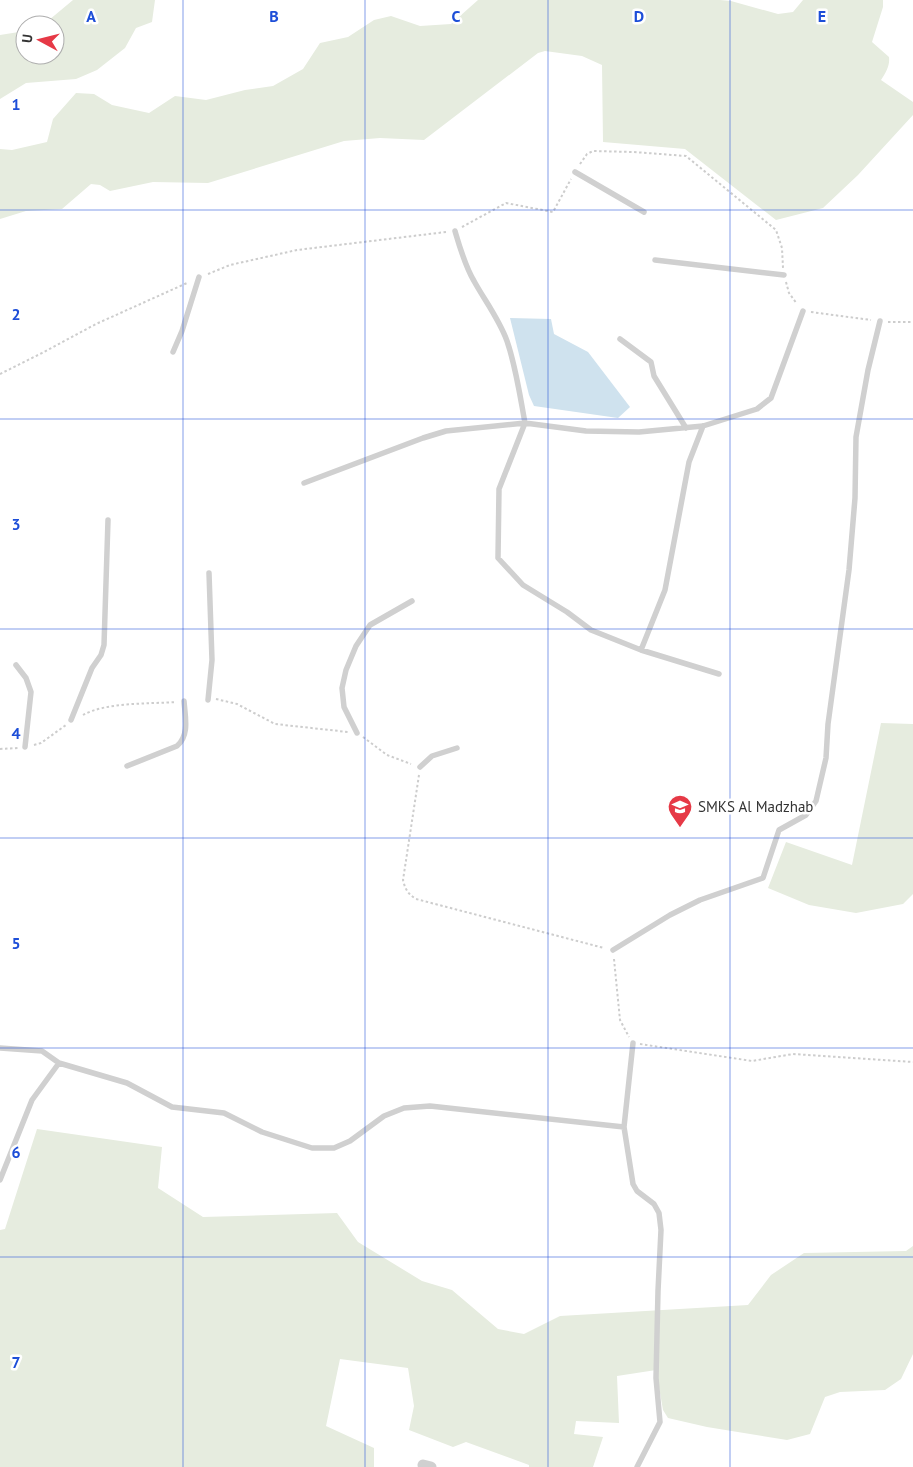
<svg xmlns="http://www.w3.org/2000/svg" width="913" height="1467" font-family="'PT Sans',sans-serif">
	<style>
		.green { fill: #e6ecdf }
		.water { fill: #cfe2ee }
		.lines { fill: none; stroke-linecap: round; stroke-linejoin: round }
		.path { stroke: #cdcdcd; stroke-width: 2; stroke-dasharray: 2.5 2.5; stroke-linecap: butt }
		.service { stroke: #d0d0d0; stroke-width: 5.5 }
		.minor { stroke: #d0d0d0; stroke-width: 11 }
		.grid { fill: none; stroke: #1d4ed8; stroke-width: 1; stroke-opacity: 0.55 }
		.labels { text-anchor: middle; stroke-width: 5; stroke-linejoin: round; paint-order: stroke }
		.poi-label { font-size: 15px; fill: #333; stroke: #fff; text-anchor: start }
		.grid-label { font-size: 16px; text-anchor: middle; font-weight: bold; fill: #1d4ed8; stroke: #fff; stroke-width: 5; stroke-linejoin: round; paint-order: stroke }
	</style>
	<rect width="100%" height="100%" fill="#fff"/>
	<!-- green -->
	<path class="green" d="M73,0H155L152,22L136,28L125,48L97,70L76,79L26,83L0,99V35L25,31V55H55V25H43Z
		M478,0H720L731,1L778,14L793,12L803,0H883V7L872,42L889,57C890,66 886,72 881,80L913,102V115L858,175L823,208L776,220L685,149L603,142L602,65L582,56L545,51L538,53L424,140L380,138L344,141L208,183L153,182L110,191L100,185L91,184L62,209L26,211L0,219V149L12,150L47,142L53,119L76,93L94,94L112,105L149,113L175,96L206,100L245,90L273,86L303,69L320,43L348,37L374,20L391,16L420,26L451,24Z
		M881,723L913,724V894L903,904L856,913L809,905L768,888L786,842L852,865Z
		M37,1129L162,1147L158,1188L203,1217L337,1213L358,1242L422,1281L452,1290L498,1329L524,1334L560,1316L748,1305L771,1275L804,1253L906,1251L913,1246V1354L901,1379L885,1390L840,1392L825,1397L810,1434L787,1440L707,1427L668,1418L663,1410L656,1370L617,1376L619,1423L576,1421L574,1434L603,1437L593,1467H529V1465L466,1442L453,1447L409,1430L414,1406L408,1368L340,1359L326,1426L374,1448V1467H0V1230L5,1229Z"/>
	<!-- water -->
	<path class="water" d="M510,318L551,319L554,334L588,352L630,407L618,418L534,406L529,395Z"/>
	<g class="lines">
		<!-- path -->
		<path class="path" d="M580,164L587,154L593,151L634,152L686,156L776,230L782,248L783,268
			M462,227L506,203L553,212L571,179
			M208,274L230,265L297,250L446,232
			M786,282L789,293L797,304
			M811,312L871,320
			M888,322H913
			M0,374L42,353L96,324L187,283
			M216,699L237,704L275,724L348,732
			M83,715C106,702 149,704 176,702
			M363,737L387,755L411,764
			M34,745L41,743L66,725
			M0,749L18,748
			M419,775L403,880C405,889 408,894 416,899L604,948
			M614,959L620,1020L629,1037
			M640,1044L752,1061L793,1054L913,1062"/>
		<!-- service -->
		<path class="service" d="M575,172L644,212
			M455,231C460,248 465,266 474,281C485,301 499,319 507,341C516,367 520,396 525,423L586,431L639,432L703,426L757,409L771,398L803,311
			M655,260L784,275
			M620,339L651,362L654,376L686,428
			M173,352L182,331L199,277
			M304,483L423,438L446,431L525,423L499,489L498,558L523,585L567,612L591,630L641,650L719,674
			M641,650L665,590L689,462L703,426
			M16,665L26,678L31,692L25,747
			M208,700L212,660L209,573
			M71,720L92,668L101,655L104,645L108,520
			M357,733L344,707L342,688L346,670L356,646L370,625L412,601
			M127,766L177,746C190,735 185,716 184,701
			M420,767L432,756L457,748
			M613,950L670,915L700,900L763,878L779,830L806,815L816,801L826,758L828,724L849,570L855,498L856,437L868,370L880,321
			M633,1043L624,1127L633,1184L637,1191L654,1204L659,1213L661,1230L658,1291L656,1378L660,1422L637,1467
			M0,1048L42,1051L59,1063L127,1083L172,1107L224,1113L262,1132L312,1148H334L350,1141L384,1116L404,1108L430,1106L624,1127
			M0,1180L32,1100L59,1063"/>
		<!-- minor -->
		<path class="minor" d="M423,1465L431,1467"/>
	</g>
	<!-- grid -->
	<path class="grid" d="M183,0V1467M365,0V1467M548,0V1467M730,0V1467M0,210H913M0,419H913M0,629H913M0,838H913M0,1048H913M0,1257H913"/>
	<!-- icons -->
	<defs>
		<symbol id="school-pin" viewBox="-11 -11 22 30"><path d="M0 17L-7.5 6A9.5 9.5 0 1 1 7.5 6Z" fill="#e63946" stroke="#fff"/><path d="M0-5L7-2L0 1L-7-2ZM-4 1L0 2.5L4 1V4Q0 6-4 4Z" fill="#fff"/></symbol>
	</defs>
	<g fill-rule="evenodd">
		<use href="#school-pin" x="666" y="793" width="28" height="38"/>
	</g>
	<g class="labels">
		<!-- poi labels -->
		<g class="poi-label">
			<text x="698" y="812">SMKS Al Madzhab</text>
		</g>
	</g>
	<g class="grid-label">
		<text x="91" y="22">A</text>
		<text x="274" y="22">B</text>
		<text x="456" y="22">C</text>
		<text x="639" y="22">D</text>
		<text x="822" y="22">E</text>
		<text x="16" y="110">1</text>
		<text x="16" y="320">2</text>
		<text x="16" y="530">3</text>
		<text x="16" y="739">4</text>
		<text x="16" y="949">5</text>
		<text x="16" y="1158">6</text>
		<text x="16" y="1368">7</text>
	</g>
	<!-- north arrow -->
	<g transform="translate(40 40) rotate(277)"><circle r="24" fill="#ffffff" stroke="#adadad"/>
	<path d="M0-4L9 19L0 12L-9 19Z" fill="#e63946"/>
	<text y="-8" font-size="14" font-weight="bold" text-anchor="middle" fill="#333333">U</text>
	</g>
</svg>
